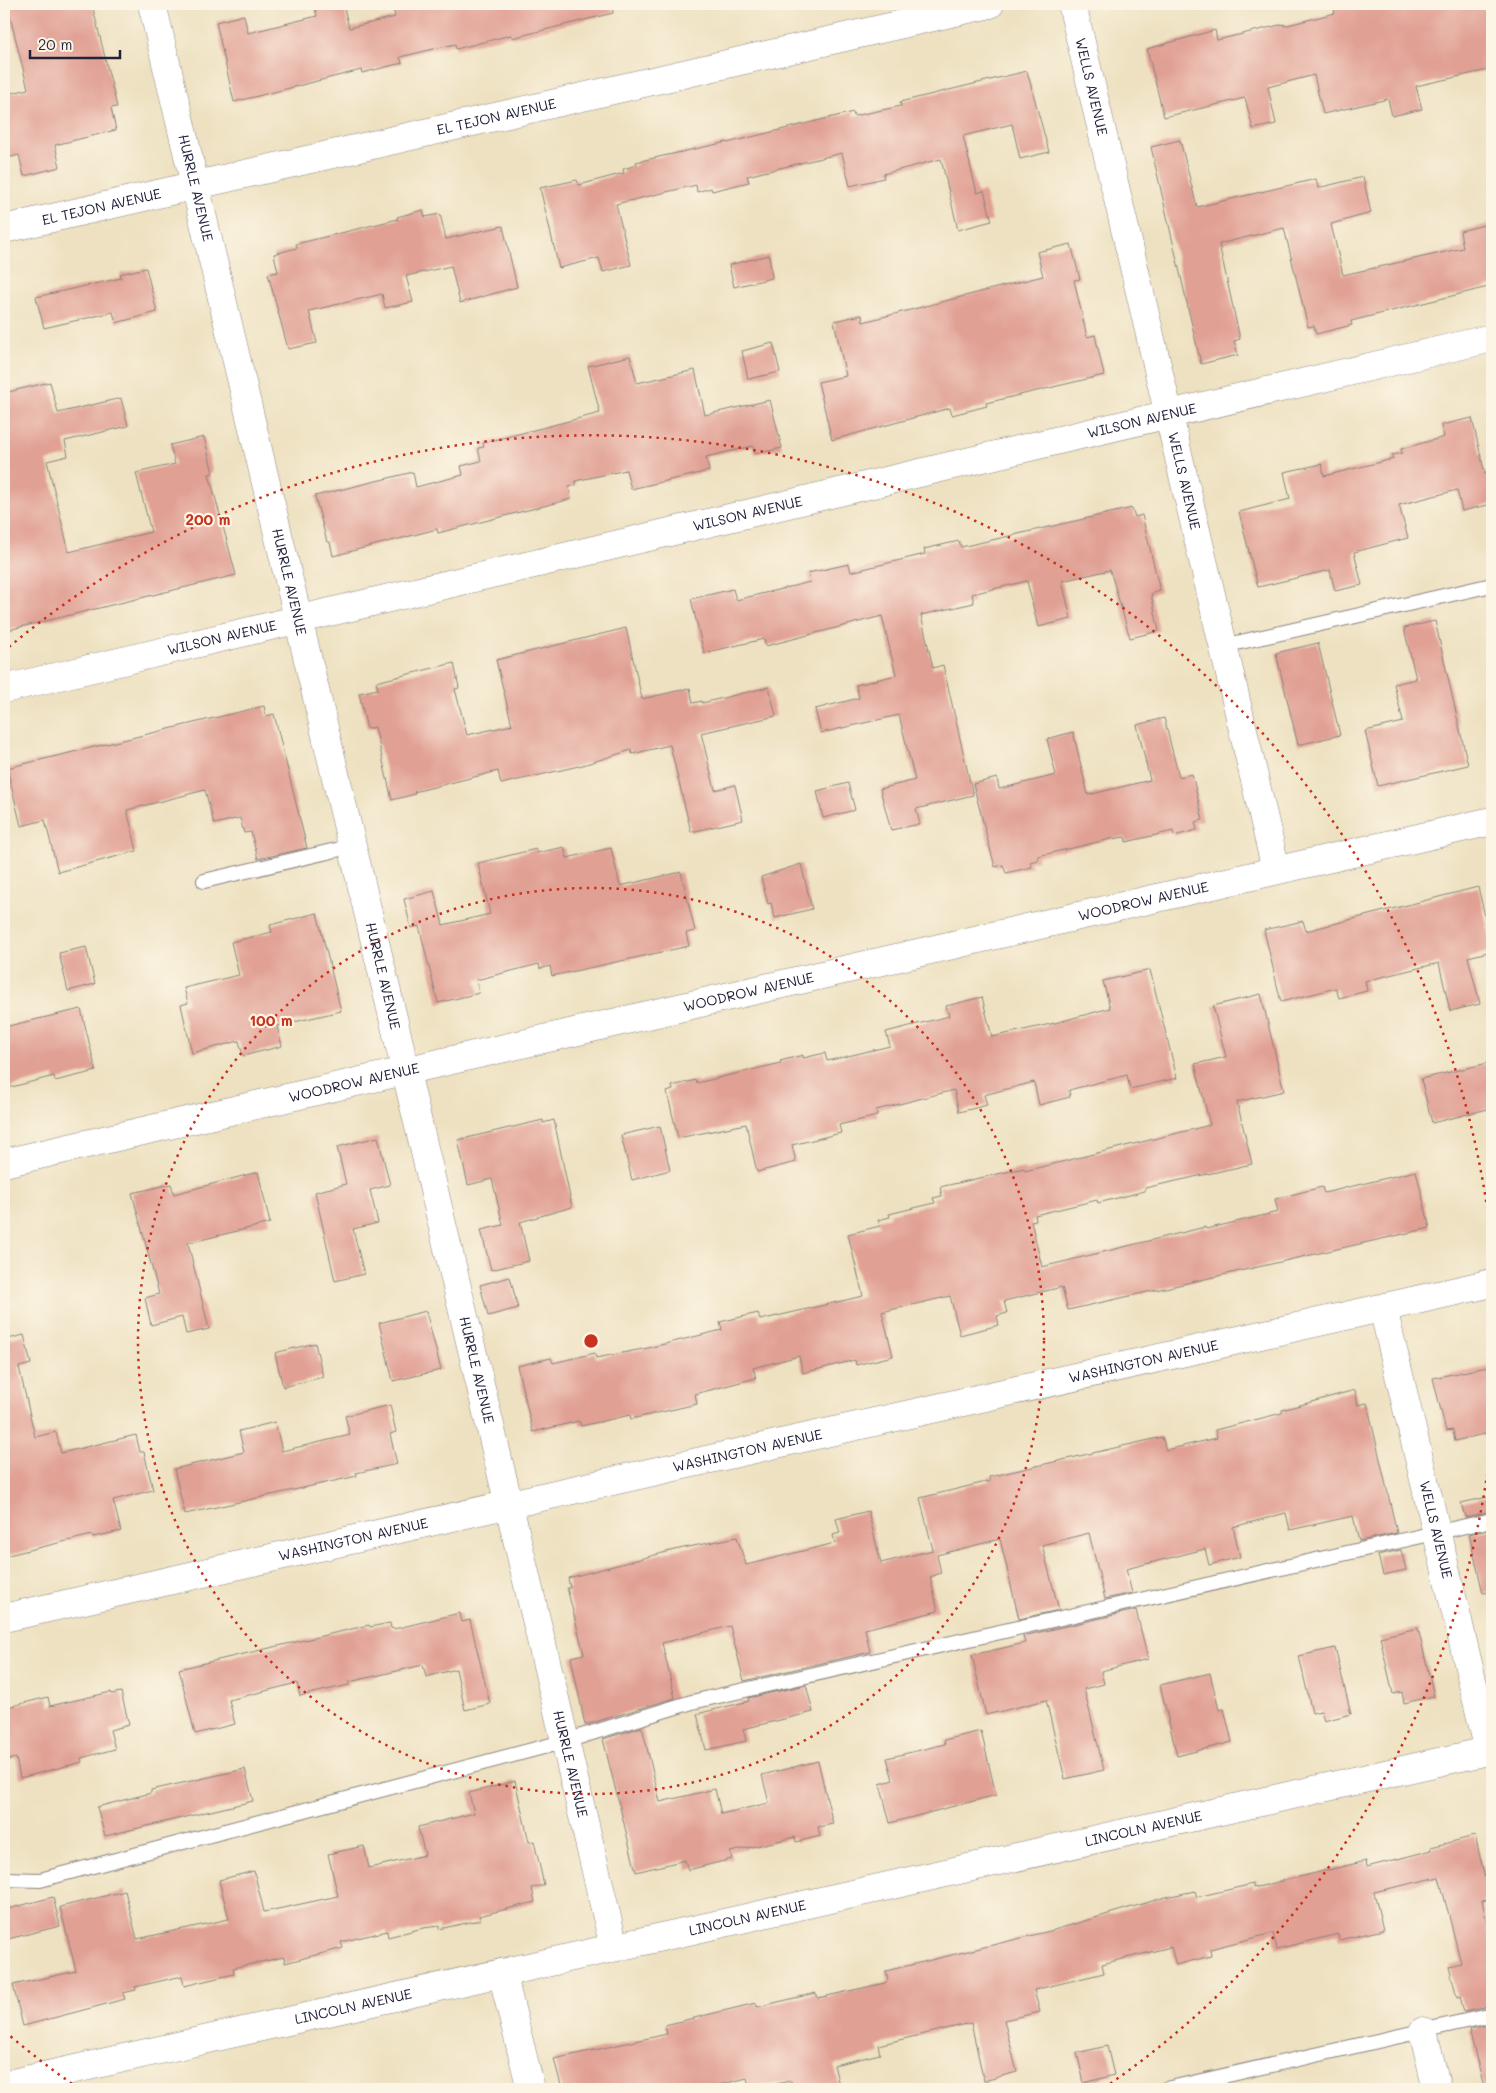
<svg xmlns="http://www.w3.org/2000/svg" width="1496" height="2093" font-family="Mali,sans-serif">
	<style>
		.building { fill: #e1a094 }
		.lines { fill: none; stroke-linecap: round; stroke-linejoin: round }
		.lane-casing { stroke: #88827e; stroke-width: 16 }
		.street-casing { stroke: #88827e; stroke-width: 29 }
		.lane { stroke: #fff; stroke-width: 14 }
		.street { stroke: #fff; stroke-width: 28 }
		.ring { fill: none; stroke: #c8321e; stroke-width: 2.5; stroke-dasharray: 2.5 5 }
		.labels { text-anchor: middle; stroke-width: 4.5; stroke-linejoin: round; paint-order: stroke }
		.street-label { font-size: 14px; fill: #22223b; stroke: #fcf5e5 }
		.centre { fill: #c8321e; stroke: #fcf5e5; stroke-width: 2.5 }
		.ring-label { font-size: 15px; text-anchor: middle; font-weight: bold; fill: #c8321e; stroke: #fcf5e5; stroke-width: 4.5; stroke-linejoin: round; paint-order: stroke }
	</style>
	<rect width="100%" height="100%" fill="#fcf5e5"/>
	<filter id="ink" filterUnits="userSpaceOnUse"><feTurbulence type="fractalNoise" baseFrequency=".02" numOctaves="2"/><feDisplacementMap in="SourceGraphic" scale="10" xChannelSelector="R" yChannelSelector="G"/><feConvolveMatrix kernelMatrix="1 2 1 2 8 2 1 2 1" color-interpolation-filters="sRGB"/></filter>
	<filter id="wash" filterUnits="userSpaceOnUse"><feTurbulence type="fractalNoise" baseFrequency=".0096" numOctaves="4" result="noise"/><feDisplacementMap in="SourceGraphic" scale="20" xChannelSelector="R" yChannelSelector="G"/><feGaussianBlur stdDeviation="1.12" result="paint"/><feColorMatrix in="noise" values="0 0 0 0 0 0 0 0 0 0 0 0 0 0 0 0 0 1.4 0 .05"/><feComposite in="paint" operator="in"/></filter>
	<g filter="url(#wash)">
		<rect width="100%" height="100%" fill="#eee1c1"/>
		<g id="blocks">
			<!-- building -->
			<path class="building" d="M7,4H92L117,107L111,108L116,130L55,145L60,167L24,176L19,155L7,158L4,144V95L28,89Z
				M314,4H343L349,28L395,17L392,4H612L613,13L512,38L511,35L456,49L455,44L400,57L402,63L362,73L361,70L234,102L216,22L244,15L248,33L317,16Z
				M1333,4H1492V69L1416,86L1422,109L1392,116L1388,99L1323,114L1314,75L1268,87L1276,124L1253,129L1245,98L1164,117L1147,49L1215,30L1217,40L1284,24V26L1335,13Z
				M1027,71L1049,152L1020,159L1012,124L963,136L977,193L984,191L992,221L958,230L941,159L883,174L884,178L850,186L842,153L747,176L749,182L712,191L711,188L697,192L696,185L616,204L631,265L603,272L599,258L559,268L540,188L577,180L579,185L624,173L623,169L637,165L636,162L727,142V143L853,112L854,116L901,106L900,102Z
				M1180,140L1197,207L1316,179L1318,188L1363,177L1371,213L1331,224L1343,275L1463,248L1460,231L1492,223V286L1351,321L1352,325L1316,334L1314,326L1308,327L1284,228L1219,244L1240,339L1234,341L1238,355L1201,364L1151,147Z
				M423,210L425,217L440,214L446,239L503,226L517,287L460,303L451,266L406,276L413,302L385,308L382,294L309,311L317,343L288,349L268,274L278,272L274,254L297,248L296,244L398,219L397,217Z
				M1071,244L1080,279L1074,280L1087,337L1095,335L1104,375L986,403L987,406L952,415L950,408L832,440L818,382L846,376L834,321L862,315L863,322L1043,276L1037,252Z
				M769,255L772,278L734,287L729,265Z
				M146,268L157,312L116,323L113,312L44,328L36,297L121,278L120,274Z
				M773,343L780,372L748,379L742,351Z
				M630,356L637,383L695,370L705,415L770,400L782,448L755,454L753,446L706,457L709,471L631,489L626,470L575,481L576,485L569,487L571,499L438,533L437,529L333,556L330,542H327L315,496L413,472L416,487L463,475L461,466L481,461L478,448L484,447L483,443L600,413L588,366Z
				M50,382L58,413L121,398L128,426L65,441L68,456L47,461L69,552L151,532L136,473L175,464L170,445L204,437L213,473L209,474L236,575L4,631V393Z
				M1472,418L1485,474L1492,472V504L1462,511L1457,490L1399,505L1408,538L1354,552L1362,585L1335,591L1330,570L1258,587L1239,512L1290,499L1284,472L1322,464L1324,476L1393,459L1392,455L1402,453L1401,449L1444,437L1441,425Z
				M1132,508L1135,517L1142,515L1160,591L1151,594L1159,631L1130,638L1110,570L1062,581L1071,619L1038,627L1027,581L972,594L974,603L921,615L933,668L943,665L973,795L916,809L920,824L891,830L880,789L915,780L899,715L821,733L815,709L859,698L856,685L896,675L882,616L766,646L764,639L704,653L691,599L733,589L736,600L810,582L808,573L849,564L851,572L925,554L924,549L959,541L961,547Z
				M1435,621L1468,765L1378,786L1365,731L1403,722L1394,684L1416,679L1404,628Z
				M626,628L642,699L690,688L693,703L702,701V703L769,687L776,716L701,733L715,790L735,785L743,820L691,832L670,745L632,754L631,750L583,765L501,784L498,771L414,792L415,794L392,800L375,727L367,729L359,693L378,689L376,682L454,663L459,688L455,689L467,735L512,725L496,660Z
				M1318,643L1340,735L1298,745L1276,653Z
				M264,706L266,716L274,714L307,848L258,859L251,832L244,833L240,818L214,824L205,790L127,810L137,851L58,872L45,820L21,826L7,768Z
				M1164,718L1179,777L1192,774L1203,820L1195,822L1197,830L1174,836L1173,831L1126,842L1125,837L1111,839L1038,856V860L1030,862L1032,867L1006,873L1003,865L995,867L973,784L997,778L999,789L1056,775L1047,739L1073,732L1088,795L1150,780L1137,725Z
				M848,783L855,810L823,818L817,791Z
				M564,847L567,858L611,848L620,886L681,872L695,931L686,933L689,946L552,976L550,966L540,969L539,964L476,980L479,993L438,1003L419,926L411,928L404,899L434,891L443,925L490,914L478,863L536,849L537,853Z
				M801,864L812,909L775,918L771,903L768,904L761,877Z
				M1478,887L1492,946V951L1468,957L1480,1004L1450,1011L1439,963L1365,981L1367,991L1339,998L1336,988L1281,1002L1264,930L1303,921L1306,931Z
				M317,913L341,1011L277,1026L282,1046L243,1056L239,1041L192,1053L181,1005L188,1003L184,988L239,975L231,942L272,932L270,925Z
				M86,947L95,984L68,991L59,953Z
				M1150,970L1177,1078L1130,1089L1127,1075L1069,1090L1070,1097L1039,1105L1034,1082L984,1095L987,1105L959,1112L954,1090L876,1110L877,1116L839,1125L841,1133L792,1145L796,1162L757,1172L746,1124L678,1138L667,1092L673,1090L672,1086L696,1080L697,1083L781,1063L780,1061L803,1055V1058L825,1053L827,1061L890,1046L886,1032L949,1016L946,1006L982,997L992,1037L1055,1023L1110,1008L1103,981Z
				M1261,994L1284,1091L1237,1102L1252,1164L1145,1188V1191L1098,1203L1097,1200L1035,1215L1036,1220L1031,1221L1042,1267L1205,1227L1206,1229L1278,1212L1275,1199L1322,1187L1324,1193L1416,1171L1430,1228L1068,1310L1062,1287L1004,1301L1007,1313L997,1316L999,1325L960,1335L950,1296L882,1312L893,1356L856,1365L855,1360L803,1373L799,1356L753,1368L756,1378L695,1394L697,1404L631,1419L630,1415L581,1426L579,1421L533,1432L517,1366L551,1358L553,1363L595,1353L596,1358L648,1348L722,1330L720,1322L758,1313L760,1320L863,1296L848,1234L880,1226L878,1220L890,1217L889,1214L935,1203L933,1198L942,1196L940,1187L1024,1168L1025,1171L1210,1125L1195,1064L1226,1057L1213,1006Z
				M81,1009L96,1071L55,1081L54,1076L4,1089V1027Z
				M1492,1062V1108L1432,1123L1421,1079Z
				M543,1120V1123L554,1120L572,1207L520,1222L529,1261L491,1270L481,1230L503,1225L492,1179L468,1185L458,1140Z
				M660,1126L670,1170L632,1180L621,1135Z
				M378,1137L390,1185L370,1190L378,1223L353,1229L364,1274L335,1281L315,1192L346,1184L337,1147Z
				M258,1172L270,1223L188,1243L209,1329L186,1334L182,1317L151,1325L145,1298L159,1294L132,1193L171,1184L174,1194Z
				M510,1277L518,1308L488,1316L480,1285Z
				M426,1311L441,1370L393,1381L379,1323Z
				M24,1335L31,1364L19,1367L35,1437L56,1432L61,1453L136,1435L140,1452H144L153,1490L113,1500L121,1531L93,1537L92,1535L4,1556V1340Z
				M315,1343L323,1377L283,1387L275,1353Z
				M1492,1366V1432L1455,1441L1453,1430L1446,1431L1433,1378Z
				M1355,1390L1358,1405L1367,1403L1397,1533L1359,1541L1353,1516L1290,1530L1286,1513L1233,1527L1240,1557L1209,1565L1205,1549L1126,1569L1132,1593L1105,1599L1089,1533L1042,1545L1059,1610L1019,1619L1000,1539L937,1555L941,1573L930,1577L938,1611L865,1629L870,1652L744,1681L730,1626L662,1643L675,1698L585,1725L571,1657L584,1654L567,1588H570L568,1578L674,1550L737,1537L746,1565L835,1543L833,1535L840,1533L836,1519L868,1511L881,1563L933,1550L920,1498L990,1481L989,1477L1162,1437L1166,1450L1217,1438L1215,1430L1282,1413V1410Z
				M390,1405L396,1432L390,1434L397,1464L356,1473L357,1476L185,1514L174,1469L244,1452L239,1431L275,1422L282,1451L350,1435L345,1416Z
				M1492,1496V1511L1465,1517L1461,1503Z
				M1492,1529V1592L1483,1593L1469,1534Z
				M1401,1550L1406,1570L1383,1575L1378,1555Z
				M1136,1610L1148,1659L1101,1671L1104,1684L1084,1689L1104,1770L1065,1779L1046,1700L986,1715L972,1655L1025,1643L1023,1636Z
				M460,1613L462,1622L470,1620L490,1704L465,1710L456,1669L426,1677L423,1665L349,1682V1685L300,1696L297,1683L229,1700L235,1724L195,1734L179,1669L369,1625L370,1627L390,1623L391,1628L394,1629Z
				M1418,1628L1434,1696L1404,1703L1402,1692L1393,1694L1380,1637Z
				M1335,1648L1351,1714L1324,1721L1321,1711L1312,1713L1299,1656Z
				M1210,1673L1219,1710L1224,1709L1232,1742L1177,1756L1160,1685Z
				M806,1685L813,1712L743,1729L746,1741L706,1750L697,1714L749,1701L748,1698Z
				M111,1692V1694L121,1692L129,1725L110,1730L115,1749L81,1758L82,1762L20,1778L16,1758L4,1761V1708L48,1697L50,1706Z
				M642,1727L660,1802L715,1789L721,1814L769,1803L762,1775L818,1761L833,1824L818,1827L820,1836L796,1842L795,1837L730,1852L732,1859L688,1870L685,1860L636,1872L603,1739Z
				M981,1731L996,1795L890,1823L880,1784L893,1780L887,1758L945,1744L944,1740Z
				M245,1769L253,1801L105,1836L97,1807L151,1793V1790Z
				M515,1781L529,1842L534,1841L544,1885L532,1888L535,1902L479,1916L480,1920L439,1929V1926L423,1928L388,1937L387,1931L341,1942L343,1948L285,1963L284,1957L233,1968L234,1974L184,1986L182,1976L135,1987L136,1990L123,1993L125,1999L23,2026L13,1985L76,1971L60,1907L125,1891L137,1939L229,1919L219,1880L254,1871L264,1912L338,1896L328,1854L364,1846L369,1868L425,1855L418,1827L474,1813L469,1793Z
				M1475,1836L1490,1899L1482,1901L1492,1947V2006L1464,2012L1460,1996L1457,1997L1449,1966L1461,1963L1439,1877L1374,1892L1383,1930L1339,1940L1338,1934L1277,1949L1273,1933L1210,1949L1211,1956L1176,1965L1171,1947L1102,1964L1104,1973L1034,1990L1040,2012L1004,2020L1017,2072L984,2081L971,2023L878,2045L880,2054L834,2065L840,2089H793L791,2081L750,2089L747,2078L702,2089H562L554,2059L667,2034L665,2025L756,2003L757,2007L816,1993L818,1998L885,1983L888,1980L886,1971L1054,1930L1166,1897L1195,1891L1197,1897L1253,1884V1888L1366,1861L1367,1867L1432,1850L1431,1847Z
				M53,1897L60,1926L4,1940V1910Z
				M1492,2024V2087L1484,2088L1469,2029Z
				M1107,2046L1114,2075L1084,2083L1077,2053Z"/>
		</g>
	</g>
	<g filter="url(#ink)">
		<use href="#blocks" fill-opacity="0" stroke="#88827e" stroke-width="1"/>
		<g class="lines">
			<defs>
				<path id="lane" d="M1223,646L1492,585
					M204,881L353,846
					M4,1879L40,1880L566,1741L692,1702L1492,1520
					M1166,2089L1492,2015"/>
				<g id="street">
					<path id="s1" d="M152,4L614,1947"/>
					<path id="s2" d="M1072,4L1276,870"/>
					<path id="s3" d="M4,229L990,4"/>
					<path id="s4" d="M4,689L1492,338"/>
					<path id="s5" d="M4,1163L1492,821"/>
					<path id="s6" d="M1383,1308L1489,1751"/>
					<path id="s7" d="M4,1618L1492,1283"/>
					<path d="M502,1973L531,2089"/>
					<path d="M1423,2031L1437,2089"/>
					<path id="s8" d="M4,2085L1492,1750"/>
				</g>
			</defs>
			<!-- lane casing -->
			<use href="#lane" class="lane-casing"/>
			<!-- street casing -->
			<use href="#street" class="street-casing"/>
			<!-- lane -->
			<use href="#lane" class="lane"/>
			<!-- street -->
			<use href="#street" class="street"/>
		</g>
	</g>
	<!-- distance rings -->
	<g class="ring">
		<circle cx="591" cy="1341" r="453"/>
		<path d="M1492 1436A906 906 0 0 1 1104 2088M78 2088A906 906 0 0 1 9 2035M9 647A906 906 0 0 1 1492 1246"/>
	</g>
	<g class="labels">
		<!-- street labels -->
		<g class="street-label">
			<text dy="5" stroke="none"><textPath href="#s2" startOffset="85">WELLS AVENUE</textPath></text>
			<text dy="5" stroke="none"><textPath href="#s3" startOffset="505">EL TEJON AVENUE</textPath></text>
			<text dy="5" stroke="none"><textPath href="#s1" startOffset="189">HURRLE AVENUE</textPath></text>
			<text dy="5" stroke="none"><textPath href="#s3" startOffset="100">EL TEJON AVENUE</textPath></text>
			<text dy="5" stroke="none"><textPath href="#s4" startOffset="1169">WILSON AVENUE</textPath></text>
			<text dy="5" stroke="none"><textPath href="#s2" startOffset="490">WELLS AVENUE</textPath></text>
			<text dy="5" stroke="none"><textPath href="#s4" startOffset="764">WILSON AVENUE</textPath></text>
			<text dy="5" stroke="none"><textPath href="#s1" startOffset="594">HURRLE AVENUE</textPath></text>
			<text dy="5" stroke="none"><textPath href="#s4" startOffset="224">WILSON AVENUE</textPath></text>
			<text dy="5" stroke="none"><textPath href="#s5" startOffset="1169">WOODROW AVENUE</textPath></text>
			<text dy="5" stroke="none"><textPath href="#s1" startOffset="999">HURRLE AVENUE</textPath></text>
			<text dy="5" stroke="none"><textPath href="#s5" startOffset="764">WOODROW AVENUE</textPath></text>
			<text dy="5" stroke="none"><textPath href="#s5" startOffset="359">WOODROW AVENUE</textPath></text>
			<text dy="5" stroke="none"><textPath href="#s7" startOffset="1168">WASHINGTON AVENUE</textPath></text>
			<text dy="5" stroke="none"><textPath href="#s1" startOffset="1404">HURRLE AVENUE</textPath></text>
			<text dy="5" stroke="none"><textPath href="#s7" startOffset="762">WASHINGTON AVENUE</textPath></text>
			<text dy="5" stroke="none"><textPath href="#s6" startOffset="228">WELLS AVENUE</textPath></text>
			<text dy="5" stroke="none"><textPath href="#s7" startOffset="358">WASHINGTON AVENUE</textPath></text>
			<text dy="5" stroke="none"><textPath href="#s1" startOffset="1809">HURRLE AVENUE</textPath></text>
			<text dy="5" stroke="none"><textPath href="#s8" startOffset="1168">LINCOLN AVENUE</textPath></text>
			<text dy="5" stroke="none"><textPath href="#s8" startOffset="762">LINCOLN AVENUE</textPath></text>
			<text dy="5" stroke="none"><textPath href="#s8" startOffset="358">LINCOLN AVENUE</textPath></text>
		</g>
	</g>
	<circle cx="591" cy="1341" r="8" class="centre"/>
	<g class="ring-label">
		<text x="208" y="525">200 m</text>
		<text x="271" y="1026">100 m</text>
	</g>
	<!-- margin -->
	<rect width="1496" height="2093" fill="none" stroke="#fcf5e5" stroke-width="20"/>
	<!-- scale -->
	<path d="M30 50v8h90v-8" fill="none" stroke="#22223b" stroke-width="2.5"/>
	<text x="38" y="50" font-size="15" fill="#22223b" stroke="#fcf5e5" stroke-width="4" paint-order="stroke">20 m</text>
</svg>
